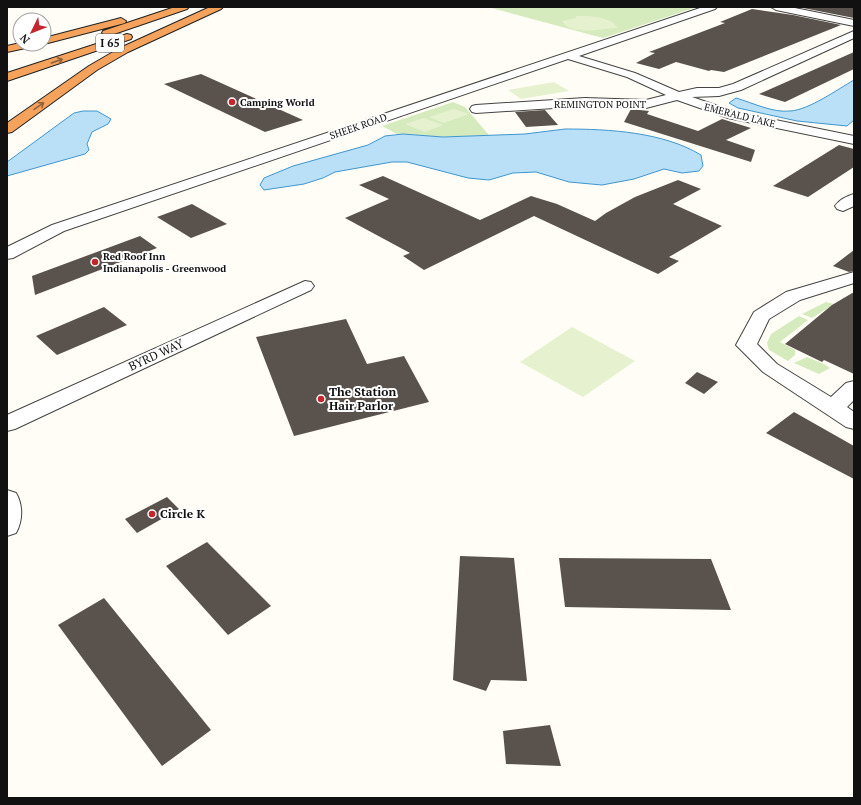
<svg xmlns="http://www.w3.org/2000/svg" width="861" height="805" font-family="'PT Serif',serif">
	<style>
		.green { fill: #d5ebbd }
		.pitch { fill: #e6f2cf }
		.water { fill: #b9e0f7; stroke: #3f96cf }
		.building { fill: #5a524d }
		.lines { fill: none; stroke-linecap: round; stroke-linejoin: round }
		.minor-casing { stroke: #444; stroke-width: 2 }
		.highway-casing { stroke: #222; stroke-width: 2 }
		.minor { fill: #fff; fill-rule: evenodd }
		.highway { fill: #f5a25d; fill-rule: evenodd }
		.oneway { stroke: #8e613b }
		.poi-dot { fill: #c4262e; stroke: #fff; stroke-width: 1.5 }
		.labels { text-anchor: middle; stroke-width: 4; stroke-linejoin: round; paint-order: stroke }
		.far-poi-label { font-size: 10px; font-weight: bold; fill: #111; stroke: #fff; text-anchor: start }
		.far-street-label { font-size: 10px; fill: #111; stroke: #fff }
		.shield { fill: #fff; stroke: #585858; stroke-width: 1 }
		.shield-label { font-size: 11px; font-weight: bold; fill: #111 }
		.street-label { font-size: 12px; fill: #111; stroke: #fff }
		.poi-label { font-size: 12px; font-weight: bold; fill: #111; stroke: #fff; text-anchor: start }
	</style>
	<rect width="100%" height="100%" fill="#fffdf5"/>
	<!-- green -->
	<path class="green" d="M488,7H697L603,38Z
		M453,102L465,107L489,135L443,137L397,134L382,126Z
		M826,302L834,304L812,318L802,314Z
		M799,316L808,320L780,342L795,350V355L788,361L769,350L767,343L771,334Z
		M807,357L824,364L830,368L819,374L794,363Z"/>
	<!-- pitch -->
	<path class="pitch" d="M576,16C590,16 610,16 618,28C603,28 573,37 562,21L576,18Z
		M554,82L569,91L521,99L508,90Z
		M454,109L469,114L444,123L429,117Z
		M424,118L443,125L425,132L405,124Z
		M572,327L635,361L583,397L520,362Z"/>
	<!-- water -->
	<path class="water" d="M854,80V120L847,126L797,121L738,108L729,103L736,98C753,103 773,113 790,111C809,110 838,89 854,80Z
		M83,111H97L111,119L108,124L92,132L87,144L89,150L85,154L7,176V162L74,113Z
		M565,129C609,129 663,132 701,155L703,166L699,171L682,173L664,169L634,179L602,185L569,182L536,172L513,173L489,180L468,178L407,162H392L335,172L323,178L304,184L264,190L260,185L264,178L293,166L368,145L385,136L403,134L443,137L525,134Z"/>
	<!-- building -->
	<path class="building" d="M798,7H854V18Z
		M752,9L793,15L841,25L724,72L711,70L709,71L676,62L659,69L636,63L655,53L649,52L725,23L720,22Z
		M854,52V69L785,102L759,94Z
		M201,74L303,120L265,132L164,84Z
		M631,109L649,111L647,114L698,131L722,119L751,128L726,140L755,150L751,162L624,122Z
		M545,110L558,125L526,127L515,112Z
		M839,145L854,149V167L808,197L773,186Z
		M383,176L480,220L531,196L557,204L595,221L606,213L635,197L678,180L701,189L673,204L722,226L669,257L679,261L658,274L534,216L424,270L403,256L410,253L345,218L389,199L359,185Z
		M192,204L227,224L191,238L157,217Z
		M140,236L157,248L35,295L32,276Z
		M854,250V271L849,272L833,266Z
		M854,292V374L824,360L822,362L785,344L832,305Z
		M104,307L127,325L57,355L36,336Z
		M346,319L367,364L404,356L429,402L294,436L256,337Z
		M697,372L718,382L704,394L685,383Z
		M794,412L854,446V479L766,433Z
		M167,497L179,509L137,533L125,519Z
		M207,542L271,606L228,635L166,566Z
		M460,556L514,558L527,681L491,680L486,691L453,680Z
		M559,558L711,559L731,610L565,607Z
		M104,598L211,730L162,766L58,625Z
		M550,725L561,766L506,764L503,731Z"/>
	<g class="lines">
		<defs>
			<path id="minor" d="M703,7H717L715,9L579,56L635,73L679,92L697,88H719L733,84L854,31V38L741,90L719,96L692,97L736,112L854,136V144L728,118L677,100L646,108L585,106L476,113L472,112L470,109L472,106L476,105L585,98L646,100L666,95L627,77L568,59L64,231L13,258L7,259V247L52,225Z
				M771,7H790L854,20V26L776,10Z
				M854,194V206L843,211L837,209L835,206C839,200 847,196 854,194Z
				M854,272V283L800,300L769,319L757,344L777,364L831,397L846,383L854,381V400L847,407L854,412V429L846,427L763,372L736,345L754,312L786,292Z
				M305,281L311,282L314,286L311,290L15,429L7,431V415Z
				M7,490L16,493C23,505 23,520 16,533L7,536Z"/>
			<path id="highway" d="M175,7H189L187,9L111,35L107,36L102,33L103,31Z
				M210,7H223L221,9L128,52L97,70L12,132L7,133V123L89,66L120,48Z
				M121,18L126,21L125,23L48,43L43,44L44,38Z
				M127,34L131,35L132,37L131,39L7,81V73Z
				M20,43V44H36L35,46L7,52V46Z"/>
		</defs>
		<!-- minor casing -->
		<use href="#minor" class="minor-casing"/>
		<!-- highway casing -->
		<use href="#highway" class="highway-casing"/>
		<!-- minor -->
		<use href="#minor" class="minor"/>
		<!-- highway -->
		<use href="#highway" class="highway"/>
	</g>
	<!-- one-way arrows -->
	<defs><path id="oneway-shaft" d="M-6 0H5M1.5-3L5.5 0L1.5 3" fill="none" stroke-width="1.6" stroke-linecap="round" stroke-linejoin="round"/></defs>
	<g class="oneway">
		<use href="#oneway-shaft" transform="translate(57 61) rotate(-19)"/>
		<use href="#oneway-shaft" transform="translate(39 106) rotate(-35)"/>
	</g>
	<!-- markers -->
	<g class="poi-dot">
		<circle cx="232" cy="102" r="4"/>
		<circle cx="95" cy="262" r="4"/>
		<circle cx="321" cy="399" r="4"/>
		<circle cx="152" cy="514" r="4"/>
	</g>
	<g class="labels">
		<!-- far-poi labels -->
		<g class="far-poi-label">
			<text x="240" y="106">Camping World</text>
			<text x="103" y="260">Red Roof Inn<tspan x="103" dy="12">Indianapolis - Greenwood</tspan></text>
		</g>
		<!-- far-street labels -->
		<g class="far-street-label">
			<text x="600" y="108">REMINGTON POINT</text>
			<text transform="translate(740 115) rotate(14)" y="4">EMERALD LAKE</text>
			<text transform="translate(358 126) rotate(-19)" y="4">SHEEK ROAD</text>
		</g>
		<!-- shield labels -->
		<rect class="shield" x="96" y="34" width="28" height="18" rx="3"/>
		<g class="shield-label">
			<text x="110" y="47">I 65</text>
		</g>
		<!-- street labels -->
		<g class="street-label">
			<text transform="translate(156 355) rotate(-25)" y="4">BYRD WAY</text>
		</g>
		<!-- poi labels -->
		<g class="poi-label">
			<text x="329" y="396">The Station<tspan x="329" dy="14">Hair Parlor</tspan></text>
			<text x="160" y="518">Circle K</text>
		</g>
	</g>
	<!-- border -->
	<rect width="861" height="805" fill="none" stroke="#111111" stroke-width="16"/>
	<!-- north arrow -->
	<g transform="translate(32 32) rotate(227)"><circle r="19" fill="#ffffff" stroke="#a0a0a0"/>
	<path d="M0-3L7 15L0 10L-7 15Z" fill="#c4262e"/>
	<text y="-6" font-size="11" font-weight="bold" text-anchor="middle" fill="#111111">N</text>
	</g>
</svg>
